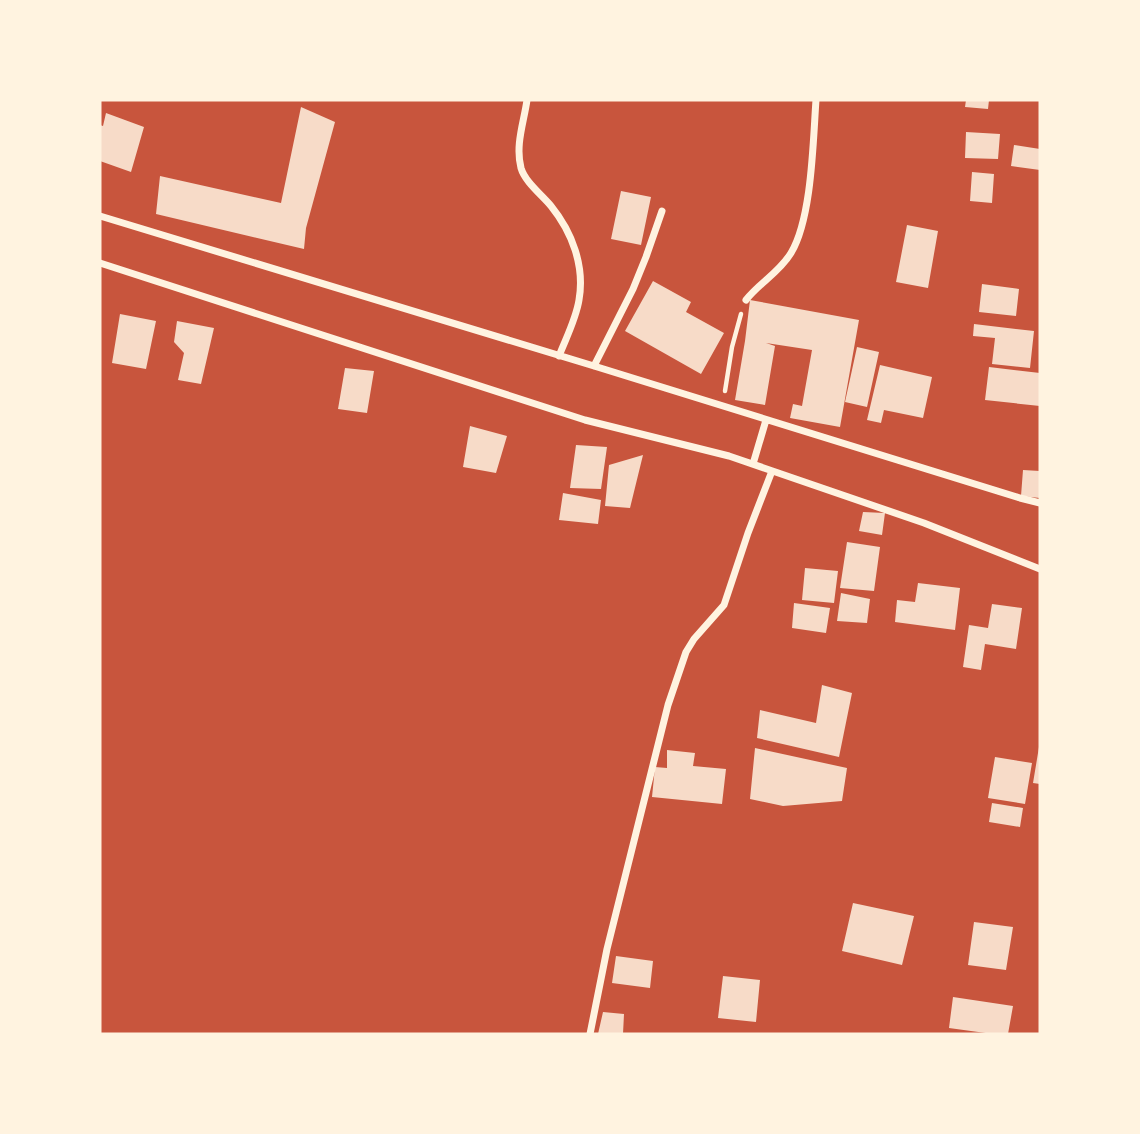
<svg xmlns="http://www.w3.org/2000/svg" width="1140" height="1134" font-family="Jost,sans-serif">
	<style>
		.building { fill: #f7dbc8 }
		.lines { fill: none; stroke-linecap: round; stroke-linejoin: round }
		.path { stroke: #fff3e0; stroke-width: 4.5 }
		.minor { stroke: #fff3e0; stroke-width: 7 }
	</style>
	<rect width="100%" height="100%" fill="#c8553d"/>
	<!-- building -->
	<path class="building" d="M966,100H989L988,109L965,107Z
		M301,107L335,122L306,228L304,249L156,214L160,176L281,203Z
		M106,113L144,127L131,172L100,161V125L103,126Z
		M966,132L1000,134L998,159L965,158Z
		M1014,145L1040,149V170L1011,166Z
		M972,172L994,174L992,203L970,201Z
		M621,191L651,197L641,245L611,239Z
		M907,225L938,231L928,288L896,282Z
		M653,281L691,302L686,312L724,333L701,374L625,331Z
		M982,284L1019,289L1016,316L979,312Z
		M750,300L859,320L840,427L790,418L793,404L802,406L812,350L766,343L775,346L765,405L735,400L745,341Z
		M120,314L156,321L146,369L112,363Z
		M177,321L214,328L201,384L178,380L184,353L174,342Z
		M974,324L1034,331L1030,368L992,364L995,338L973,336Z
		M857,347L879,352L867,407L845,402Z
		M880,365L932,377L923,418L884,410L881,423L867,420Z
		M989,367L1040,373V406L985,400Z
		M345,368L374,371L367,413L338,409Z
		M470,426L507,436L496,473L463,467Z
		M576,445L607,447L601,489L570,488Z
		M643,455L630,508L605,506L609,465Z
		M1023,470L1040,471V498L1021,496Z
		M563,493L601,500L598,524L559,520Z
		M863,512L885,513L882,535L859,531Z
		M847,542L880,547L874,591L840,588Z
		M805,568L838,571L834,603L802,600Z
		M918,583L960,588L955,630L895,622L897,600L915,602Z
		M841,593L870,599L867,623L837,621Z
		M794,603L830,608L826,633L792,628Z
		M992,604L1022,608L1016,649L985,644L981,670L963,667L969,625L988,628Z
		M822,685L852,693L839,757L757,738L760,710L816,723Z
		M1039,747H1040V784L1033,783Z
		M755,748L847,768L842,801L783,806L750,799Z
		M667,750L695,753L693,766L726,769L722,804L652,797L655,767L667,768Z
		M995,757L1032,763L1025,804L988,798Z
		M992,803L1023,808L1020,827L989,822Z
		M853,903L914,916L902,965L842,951Z
		M974,922L1013,927L1006,970L968,965Z
		M616,956L653,961L650,988L612,983Z
		M723,976L760,980L756,1022L718,1018Z
		M953,997L1013,1006L1008,1034H993L949,1028Z
		M603,1012L624,1014L623,1034H598Z"/>
	<g class="lines">
		<!-- path -->
		<path class="path" d="M725,391L732,347L741,314"/>
		<!-- minor -->
		<path class="minor" d="M527,100C524,122 515,145 521,168C525,182 542,195 551,206C572,232 585,266 579,300C576,319 566,338 559,356
			M100,216L594,366L1020,498L1040,503
			M100,263L585,420L729,456L924,523L1040,569
			M746,300C759,283 779,273 791,253C812,218 813,141 816,100
			M594,366L633,289L646,257L662,211
			M753,464L766,420
			M590,1034L607,949L668,705L686,652L694,639L724,605L748,533L772,471"/>
	</g>
	<!-- border -->
	<rect width="1140" height="1134" fill="none" stroke="#fff3e0" stroke-width="203"/>
</svg>
